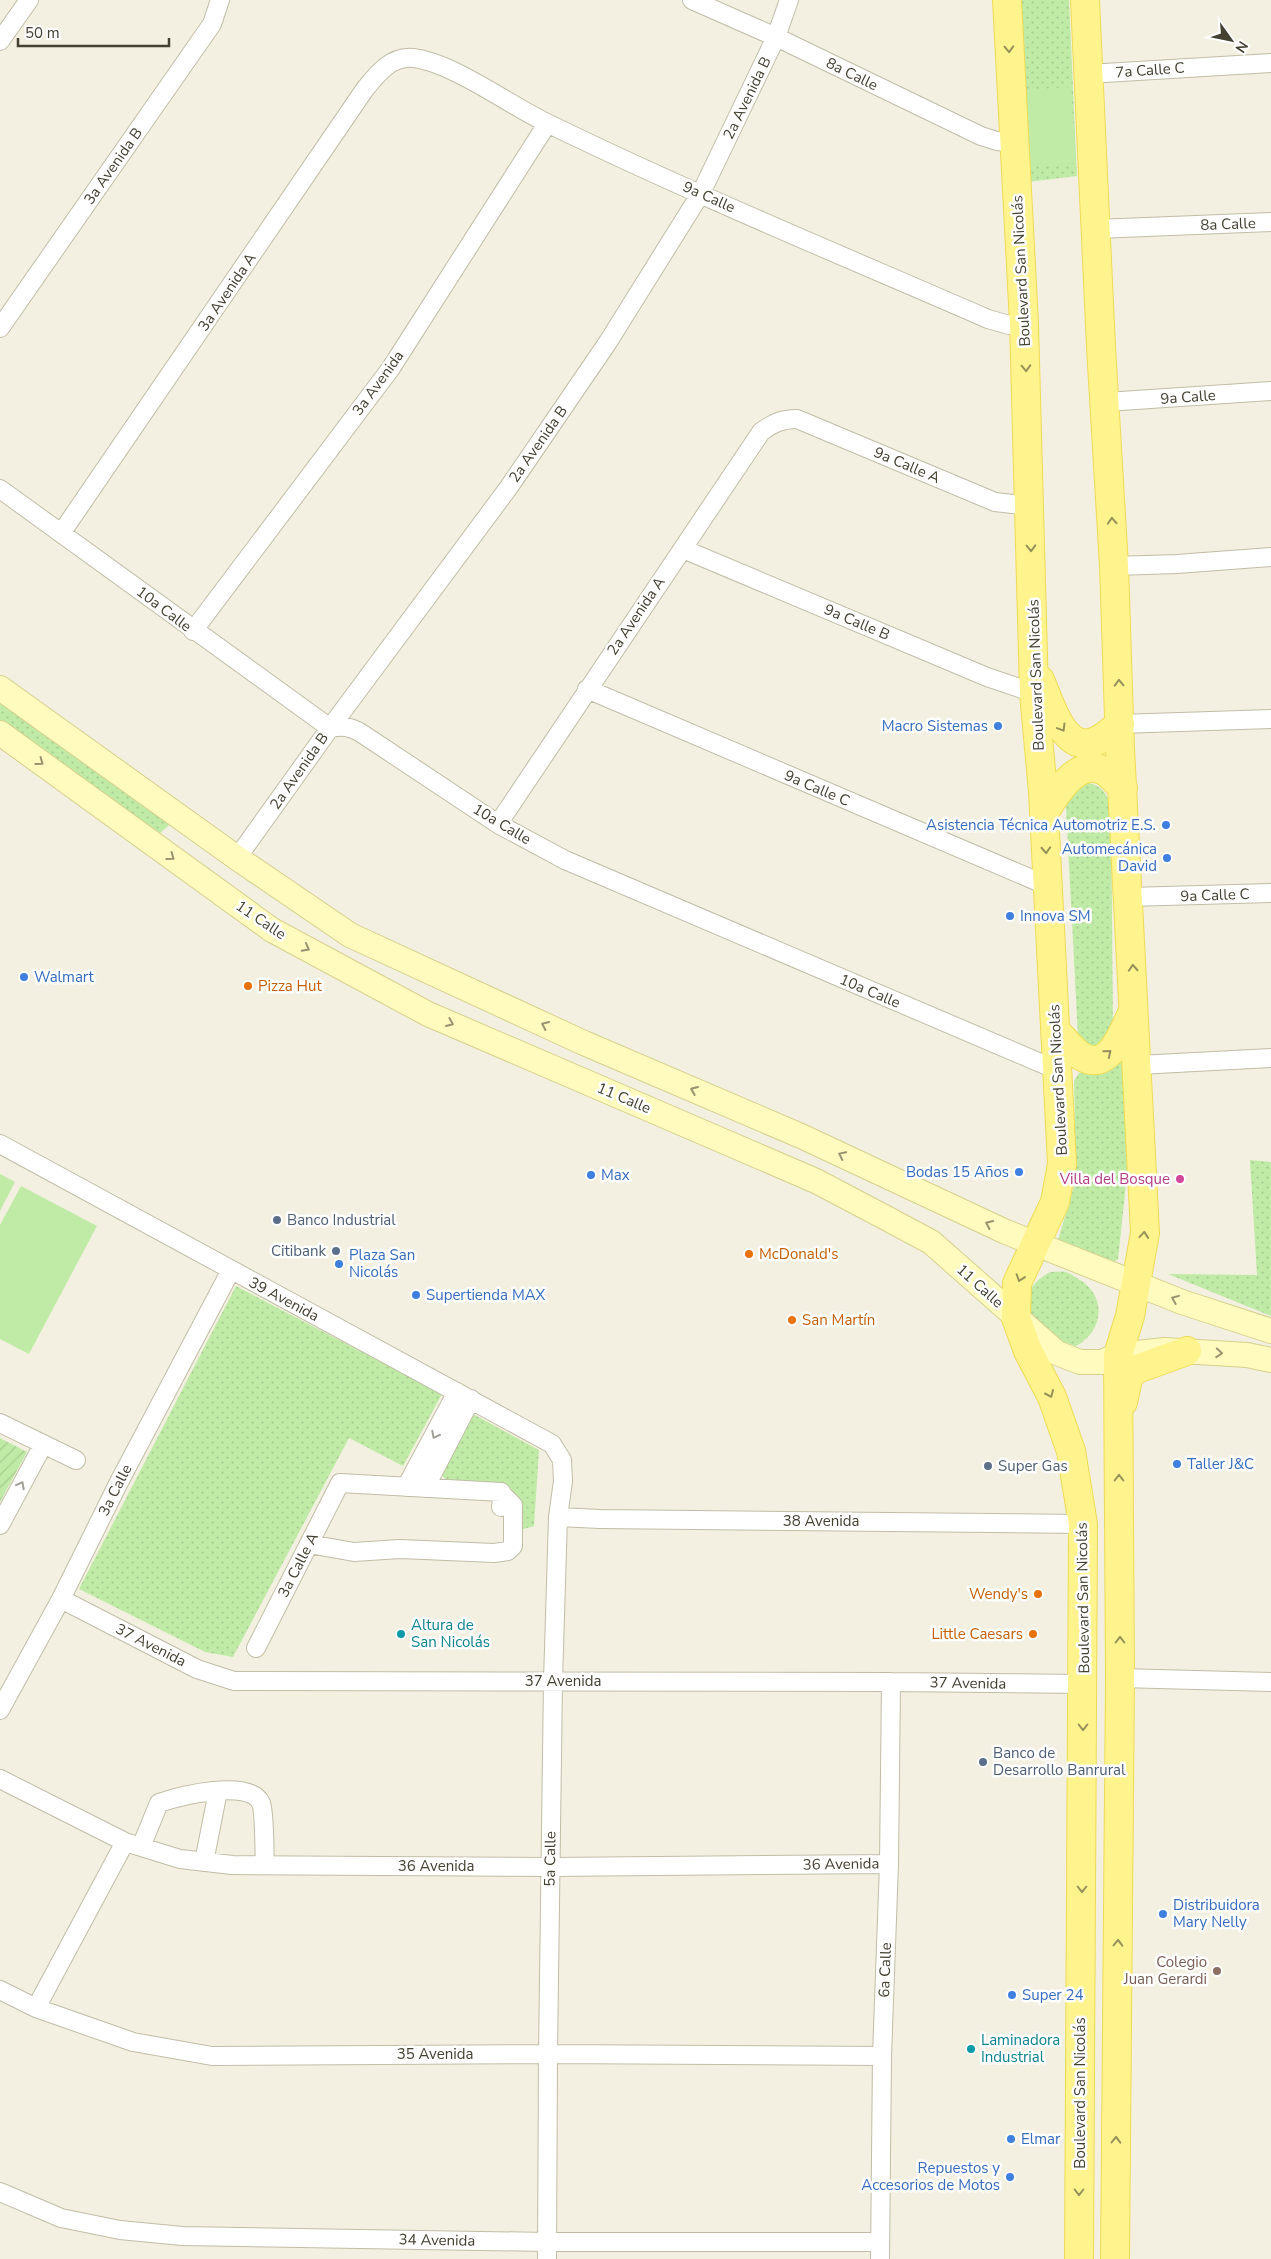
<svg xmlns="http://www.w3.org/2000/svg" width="1271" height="2259" font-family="'Nunito Sans',sans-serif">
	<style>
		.grass { fill: url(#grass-dots) }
		.garden { fill: url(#garden-furrows) }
		.pitch { fill: #c0eba6 }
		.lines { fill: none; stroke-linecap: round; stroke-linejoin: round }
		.minor-casing { stroke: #c1bda6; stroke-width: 20 }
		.secondary-casing { stroke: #d7d08c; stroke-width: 26 }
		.primary-casing { stroke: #eedb54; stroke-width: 30 }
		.minor { stroke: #fff; stroke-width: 18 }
		.secondary { stroke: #fffbbf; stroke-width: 24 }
		.primary { stroke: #fff38e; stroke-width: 28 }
		.oneway { stroke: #98915b }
		.oneway2 { stroke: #989471 }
		.oneway3 { stroke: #a2a098 }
		.shop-dot { fill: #3f7fe0; stroke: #fff; stroke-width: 2 }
		.food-dot { fill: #e8710a; stroke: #fff; stroke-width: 2 }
		.hotel-dot { fill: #d1479c; stroke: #fff; stroke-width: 2 }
		.service-dot { fill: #5c6f8a; stroke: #fff; stroke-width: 2 }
		.culture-dot { fill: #0f9aa8; stroke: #fff; stroke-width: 2 }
		.education-dot { fill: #8d6e63; stroke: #fff; stroke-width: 2 }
		.labels { text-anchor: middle; stroke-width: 5; stroke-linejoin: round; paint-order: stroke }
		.street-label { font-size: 15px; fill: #444032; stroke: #fff }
		.shop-label { font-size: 15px; fill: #366cbe; stroke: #fff; text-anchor: start }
		.food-label { font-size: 15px; fill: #c56008; stroke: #fff; text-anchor: start }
		.hotel-label { font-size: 15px; fill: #b23c85; stroke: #fff; text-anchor: end }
		.service-label { font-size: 15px; fill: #4e5e75; stroke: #fff; text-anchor: start }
		.culture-label { font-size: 15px; fill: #0d838f; stroke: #fff; text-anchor: start }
		.education-label { font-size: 15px; fill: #785e54; stroke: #fff; text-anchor: end }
	</style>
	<defs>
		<pattern id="grass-dots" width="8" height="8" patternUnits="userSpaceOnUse" patternTransform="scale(1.25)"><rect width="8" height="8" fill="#c0eba6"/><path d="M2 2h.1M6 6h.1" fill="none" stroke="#a6cb8f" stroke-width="1.8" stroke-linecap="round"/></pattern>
		<pattern id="garden-furrows" width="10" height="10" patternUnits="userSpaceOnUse" patternTransform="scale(1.25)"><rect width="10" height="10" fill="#c0eba6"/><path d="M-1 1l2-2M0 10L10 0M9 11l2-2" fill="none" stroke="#a6cb8f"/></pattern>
	</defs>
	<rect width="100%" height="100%" fill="#f3f0e1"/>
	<!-- grass -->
	<path class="grass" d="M1020,0H1069L1077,176L1028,182Z
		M0,701L170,824L156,837L0,721Z
		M1089,783C1103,787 1106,793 1111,806L1113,1030L1096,1047L1083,1043L1078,1036L1066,807V794L1075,785Z
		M1125,1059L1129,1156L1118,1259L1112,1264L1058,1240L1076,1180L1074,1081L1079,1073L1111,1069Z
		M1250,1160L1271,1162V1316L1168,1274L1257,1275Z
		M1050,1272C1055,1272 1061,1271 1066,1272C1072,1274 1078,1279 1083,1282C1108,1301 1101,1333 1076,1346C1039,1336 1003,1298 1050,1272Z
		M236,1286L442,1394L403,1466L349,1438L233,1657L205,1652L79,1589Z
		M471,1413L539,1450L534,1526L520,1530L519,1508L447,1481L439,1472Z"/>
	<!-- garden -->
	<path class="garden" d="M0,1438L27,1452L0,1502Z"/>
	<!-- pitch -->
	<path class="pitch" d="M1071,87L1075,163L1030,165L1025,90Z
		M0,1174L15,1182L0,1211Z
		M21,1186L97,1226L29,1354L0,1339V1225Z"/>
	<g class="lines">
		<defs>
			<path id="minor" d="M692,0L776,37L981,136L997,141L1014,143
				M0,41L29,0
				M1088,74L1271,63
				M1096,229L1271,222
				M0,328L212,24L220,0
				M1106,402L1271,391
				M0,489L330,728C342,726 350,726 361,733L498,824L565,860L1057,1070
				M62,532L365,89C377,74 391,56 413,58C452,62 512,107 549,124C693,194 841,255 988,319L1009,325L1024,323
				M683,549L987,677L1034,693
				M1114,566L1177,564L1271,557
				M193,631L391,368L547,124
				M587,689L1048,886
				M1120,724L1271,719
				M498,824L761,432C773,423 782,419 797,419L995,502L1030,506
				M237,858L330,728L509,487L608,342L701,193L776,37L789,0
				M1129,897L1271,893
				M1138,1065L1271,1058
				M0,1144L552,1444L562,1460L563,1481L558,1517L553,1681L548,2054L547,2259
				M0,1423L76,1460
				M406,1487L457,1392
				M425,1488L471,1399
				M558,1517L600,1519L1083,1524
				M0,1525L43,1445
				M309,1544L354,1552L400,1549L494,1553L508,1551L513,1546V1505L503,1495
				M61,1599L197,1669L234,1681L891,1682L1084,1684
				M256,1648L340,1483L501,1492L503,1495L501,1507
				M1120,1678L1271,1682
				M0,1710L61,1599L119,1482L231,1270
				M0,1779L125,1842L180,1859L232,1865L550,1867L889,1864
				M141,1847L159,1803C180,1796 249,1778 261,1803C265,1813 264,1852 265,1865
				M204,1862L218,1791
				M0,1990L36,2008L133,2042L212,2056L548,2054L882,2056
				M36,2008L125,1842
				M0,2192L61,2218L120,2230L182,2236L547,2242H880
				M880,2259L882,2056L889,1864L891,1682"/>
			<path id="secondary" d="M0,688L237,858L350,935L584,1043L801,1136L1006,1232L1182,1302L1271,1331
				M0,733L272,930L428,1014L816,1181L888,1219L931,1242L1057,1353L1080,1362H1102L1118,1355L1165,1350L1247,1355L1271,1360"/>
			<path id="primary" d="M1007,0L1024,323L1034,693L1043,792L1062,1164L1055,1202L1017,1283L1016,1318L1028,1351L1052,1397L1071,1451L1083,1524L1079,2259
				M1085,0L1101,347L1114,566L1120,748L1145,1233L1130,1316L1118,1355L1120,1678L1115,2259
				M1040,680C1049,700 1062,749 1090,743C1101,741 1111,731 1120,724
				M1044,813C1055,795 1078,755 1106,772C1112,777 1118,783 1123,788
				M1056,1031C1064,1039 1072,1050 1081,1056C1110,1074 1124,1029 1133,1011
				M1123,1402L1129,1375L1137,1369L1187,1351"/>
		</defs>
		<!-- minor casing -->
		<use href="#minor" class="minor-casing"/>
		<!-- secondary casing -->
		<use href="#secondary" class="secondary-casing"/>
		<!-- primary casing -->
		<use href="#primary" class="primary-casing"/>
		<!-- minor -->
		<use href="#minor" class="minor"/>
		<!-- secondary -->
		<use href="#secondary" class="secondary"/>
		<!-- primary -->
		<use href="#primary" class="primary"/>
	</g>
	<!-- one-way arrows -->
	<defs><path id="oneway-chevron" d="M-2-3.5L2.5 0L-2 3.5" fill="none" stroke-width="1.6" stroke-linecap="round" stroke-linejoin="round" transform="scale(1.25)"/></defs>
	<g class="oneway">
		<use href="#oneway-chevron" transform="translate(1009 49) rotate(88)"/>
		<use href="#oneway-chevron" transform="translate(1026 368) rotate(88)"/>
		<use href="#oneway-chevron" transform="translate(1112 521) rotate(-93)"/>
		<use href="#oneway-chevron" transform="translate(1031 548) rotate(89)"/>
		<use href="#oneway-chevron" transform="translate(1119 683) rotate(-92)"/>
		<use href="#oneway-chevron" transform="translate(1062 728) rotate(59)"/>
		<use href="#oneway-chevron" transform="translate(1046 850) rotate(87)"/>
		<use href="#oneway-chevron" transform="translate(1133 968) rotate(-93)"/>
		<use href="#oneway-chevron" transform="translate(1108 1053) rotate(-39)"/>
		<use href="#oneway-chevron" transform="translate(1144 1235) rotate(-85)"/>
		<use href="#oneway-chevron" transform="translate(1020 1278) rotate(109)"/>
		<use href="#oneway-chevron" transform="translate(1050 1394) rotate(66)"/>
		<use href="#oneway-chevron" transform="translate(1119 1478) rotate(-90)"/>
		<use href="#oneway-chevron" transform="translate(1120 1640) rotate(-90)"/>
		<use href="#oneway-chevron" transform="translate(1083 1727) rotate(90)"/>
		<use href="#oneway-chevron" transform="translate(1082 1889) rotate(90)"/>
		<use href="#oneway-chevron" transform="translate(1118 1943) rotate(-89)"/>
		<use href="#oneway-chevron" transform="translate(1116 2140) rotate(-89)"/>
		<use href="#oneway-chevron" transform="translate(1079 2192) rotate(90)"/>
	</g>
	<g class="oneway2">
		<use href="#oneway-chevron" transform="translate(40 762) rotate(36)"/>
		<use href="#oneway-chevron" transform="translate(171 857) rotate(36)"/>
		<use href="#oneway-chevron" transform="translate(306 948) rotate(28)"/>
		<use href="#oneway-chevron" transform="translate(450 1023) rotate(23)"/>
		<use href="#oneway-chevron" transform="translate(545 1025) rotate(-155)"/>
		<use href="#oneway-chevron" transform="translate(694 1090) rotate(-157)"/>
		<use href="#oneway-chevron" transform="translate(842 1155) rotate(-154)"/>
		<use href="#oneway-chevron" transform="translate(989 1224) rotate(-155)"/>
		<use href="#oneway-chevron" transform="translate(1175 1299) rotate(-158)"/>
		<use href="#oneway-chevron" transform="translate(1219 1353) rotate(4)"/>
	</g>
	<g class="oneway3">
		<use href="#oneway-chevron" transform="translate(435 1435) rotate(117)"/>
		<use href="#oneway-chevron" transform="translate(21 1485) rotate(-62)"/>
	</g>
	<!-- markers -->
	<g class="shop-dot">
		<circle cx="998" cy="726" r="5"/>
		<circle cx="1166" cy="825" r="5"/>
		<circle cx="1167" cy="858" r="5"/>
		<circle cx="1010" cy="916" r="5"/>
		<circle cx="24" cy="977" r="5"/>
		<circle cx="1019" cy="1172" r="5"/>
		<circle cx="591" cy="1175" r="5"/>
		<circle cx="339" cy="1264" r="5"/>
		<circle cx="416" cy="1295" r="5"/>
		<circle cx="1177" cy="1464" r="5"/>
		<circle cx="1163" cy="1914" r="5"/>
		<circle cx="1012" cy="1995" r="5"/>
		<circle cx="1011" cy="2139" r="5"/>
		<circle cx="1010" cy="2177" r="5"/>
	</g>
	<g class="food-dot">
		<circle cx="248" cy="986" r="5"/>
		<circle cx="749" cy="1254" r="5"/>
		<circle cx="792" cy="1320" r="5"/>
		<circle cx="1038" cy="1594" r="5"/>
		<circle cx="1033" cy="1634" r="5"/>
	</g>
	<circle class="hotel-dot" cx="1180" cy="1179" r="5"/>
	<g class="service-dot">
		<circle cx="277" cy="1220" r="5"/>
		<circle cx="336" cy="1251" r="5"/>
		<circle cx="988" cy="1466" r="5"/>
		<circle cx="983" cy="1762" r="5"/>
	</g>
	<g class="culture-dot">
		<circle cx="401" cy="1634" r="5"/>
		<circle cx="971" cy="2049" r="5"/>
	</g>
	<circle class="education-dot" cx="1217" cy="1971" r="5"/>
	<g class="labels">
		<!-- street labels -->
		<g class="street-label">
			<text transform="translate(1150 70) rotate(-4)" y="5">7a Calle C</text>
			<text transform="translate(852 74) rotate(26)" y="5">8a Calle</text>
			<text transform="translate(747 98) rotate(-64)" y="5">2a Avenida B</text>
			<text transform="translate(113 166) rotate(-55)" y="5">3a Avenida B</text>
			<text transform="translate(709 197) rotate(24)" y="5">9a Calle</text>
			<text transform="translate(1228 224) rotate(-2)" y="5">8a Calle</text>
			<text transform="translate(1021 271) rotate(-93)" y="5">Boulevard San Nicolás</text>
			<text transform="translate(227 292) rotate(-56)" y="5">3a Avenida A</text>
			<text transform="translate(378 383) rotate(-54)" y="5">3a Avenida</text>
			<text transform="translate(1188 397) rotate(-4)" y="5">9a Calle</text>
			<text transform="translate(538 444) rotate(-55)" y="5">2a Avenida B</text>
			<text transform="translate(907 465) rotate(23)" y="5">9a Calle A</text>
			<text transform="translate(164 609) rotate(37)" y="5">10a Calle</text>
			<text transform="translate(636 616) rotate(-56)" y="5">2a Avenida A</text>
			<text transform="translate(857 622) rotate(23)" y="5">9a Calle B</text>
			<text transform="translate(1036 675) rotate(-92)" y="5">Boulevard San Nicolás</text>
			<text transform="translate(299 771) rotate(-55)" y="5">2a Avenida B</text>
			<text transform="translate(817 788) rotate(23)" y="5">9a Calle C</text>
			<text transform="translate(502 824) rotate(31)" y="5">10a Calle</text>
			<text transform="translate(1215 895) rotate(-2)" y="5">9a Calle C</text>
			<text transform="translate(261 920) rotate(34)" y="5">11 Calle</text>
			<text transform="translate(870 991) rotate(23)" y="5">10a Calle</text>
			<text transform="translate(1058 1080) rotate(-93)" y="5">Boulevard San Nicolás</text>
			<text transform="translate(624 1098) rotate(23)" y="5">11 Calle</text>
			<text transform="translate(980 1286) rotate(42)" y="5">11 Calle</text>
			<text transform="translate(284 1299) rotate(28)" y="5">39 Avenida</text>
			<text transform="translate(115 1490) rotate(-63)" y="5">3a Calle</text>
			<text x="821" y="1526">38 Avenida</text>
			<text transform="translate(298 1565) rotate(-63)" y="5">3a Calle A</text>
			<text transform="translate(1083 1598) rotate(-91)" y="5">Boulevard San Nicolás</text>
			<text transform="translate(151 1645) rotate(27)" y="5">37 Avenida</text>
			<text x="563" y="1686">37 Avenida</text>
			<text transform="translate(968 1683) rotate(1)" y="5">37 Avenida</text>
			<text transform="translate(550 1859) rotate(-89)" y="5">5a Calle</text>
			<text transform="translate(841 1864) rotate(-1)" y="5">36 Avenida</text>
			<text x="436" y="1871">36 Avenida</text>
			<text transform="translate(885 1970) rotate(-88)" y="5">6a Calle</text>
			<text x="435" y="2059">35 Avenida</text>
			<text transform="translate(1080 2093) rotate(-90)" y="5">Boulevard San Nicolás</text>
			<text transform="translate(437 2240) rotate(1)" y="5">34 Avenida</text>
		</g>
		<!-- shop labels -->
		<g class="shop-label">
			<text x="988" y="731" text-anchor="end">Macro Sistemas</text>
			<text x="1156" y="830" text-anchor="end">Asistencia Técnica Automotriz E.S.</text>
			<text x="1157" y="854" text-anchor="end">Automecánica<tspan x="1157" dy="17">David</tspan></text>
			<text x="1020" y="921">Innova SM</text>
			<text x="34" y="982">Walmart</text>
			<text x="1009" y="1177" text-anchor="end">Bodas 15 Años</text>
			<text x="601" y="1180">Max</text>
			<text x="349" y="1260">Plaza San<tspan x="349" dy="17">Nicolás</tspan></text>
			<text x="426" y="1300">Supertienda MAX</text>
			<text x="1187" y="1469">Taller J&amp;C</text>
			<text x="1173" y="1910">Distribuidora<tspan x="1173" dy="17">Mary Nelly</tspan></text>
			<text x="1022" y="2000">Super 24</text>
			<text x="1021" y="2144">Elmar</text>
			<text x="1000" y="2173" text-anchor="end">Repuestos y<tspan x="1000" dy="17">Accesorios de Motos</tspan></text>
		</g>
		<!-- food labels -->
		<g class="food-label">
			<text x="258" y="991">Pizza Hut</text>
			<text x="759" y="1259">McDonald's</text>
			<text x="802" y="1325">San Martín</text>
			<text x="1028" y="1599" text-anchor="end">Wendy's</text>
			<text x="1023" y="1639" text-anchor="end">Little Caesars</text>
		</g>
		<!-- hotel labels -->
		<g class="hotel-label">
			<text x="1170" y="1184">Villa del Bosque</text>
		</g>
		<!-- service labels -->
		<g class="service-label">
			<text x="287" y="1225">Banco Industrial</text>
			<text x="326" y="1256" text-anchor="end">Citibank</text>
			<text x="998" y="1471">Super Gas</text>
			<text x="993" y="1758">Banco de<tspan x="993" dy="17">Desarrollo Banrural</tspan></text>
		</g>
		<!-- culture labels -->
		<g class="culture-label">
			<text x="411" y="1630">Altura de<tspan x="411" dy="17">San Nicolás</tspan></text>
			<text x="981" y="2045">Laminadora<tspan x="981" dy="17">Industrial</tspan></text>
		</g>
		<!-- education labels -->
		<g class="education-label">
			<text x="1207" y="1967">Colegio<tspan x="1207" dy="17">Juan Gerardi</tspan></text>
		</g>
	</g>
	<!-- north arrow -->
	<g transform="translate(1231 40) rotate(123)" stroke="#ffffff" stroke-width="4" paint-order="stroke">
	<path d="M0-4L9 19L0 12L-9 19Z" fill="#444032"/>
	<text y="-8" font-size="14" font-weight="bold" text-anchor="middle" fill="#444032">N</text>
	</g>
	<!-- scale -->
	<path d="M18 38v8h151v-8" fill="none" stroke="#444032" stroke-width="2.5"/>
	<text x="25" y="38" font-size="15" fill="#444032" stroke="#ffffff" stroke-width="4" paint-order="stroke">50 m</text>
</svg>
